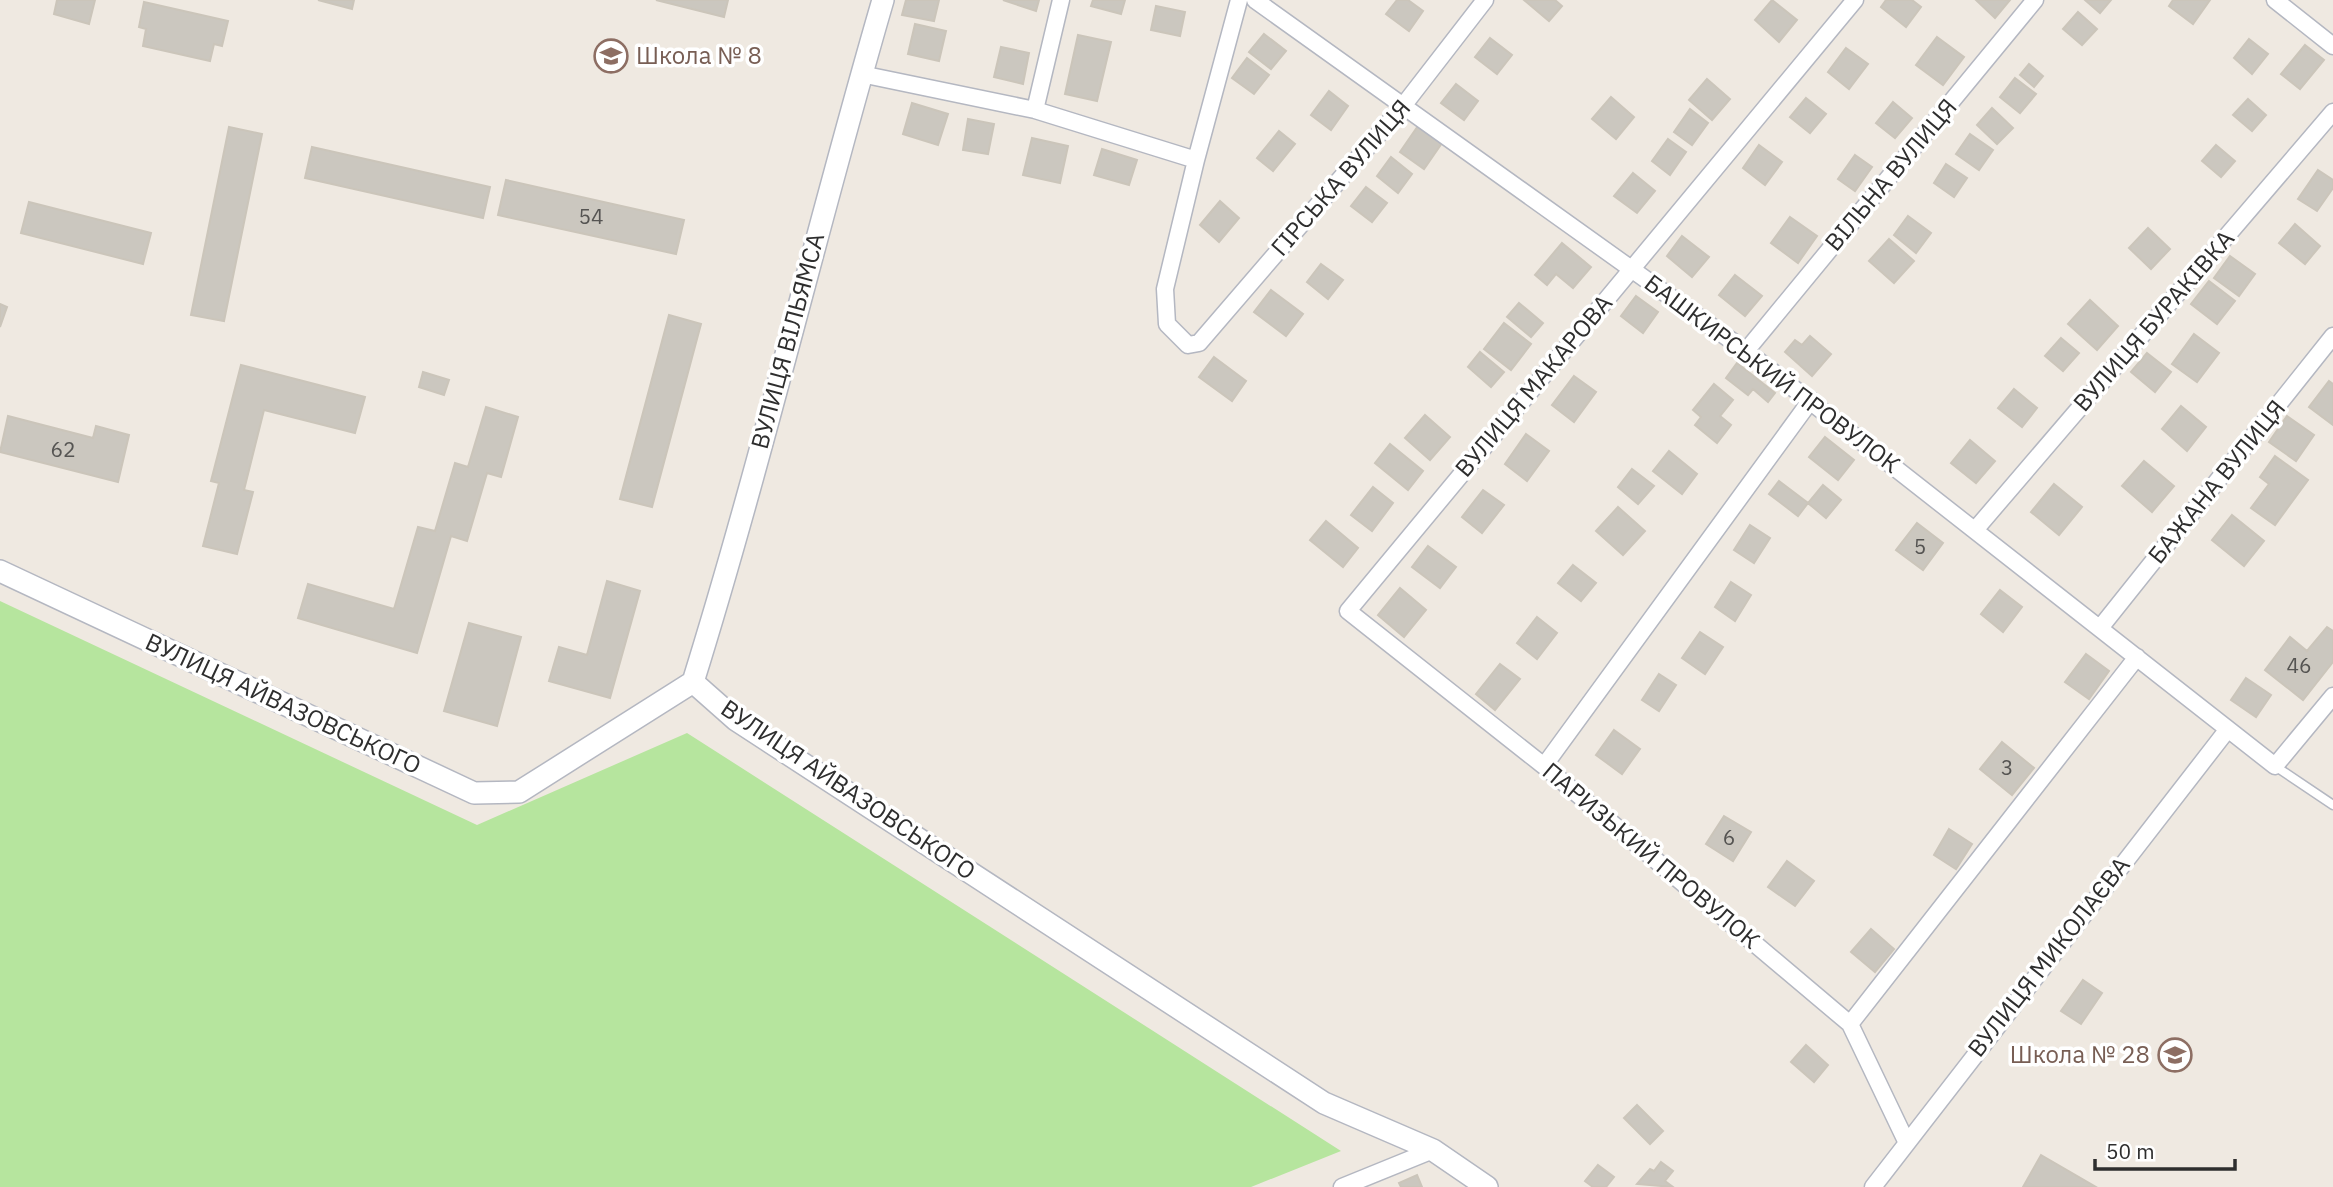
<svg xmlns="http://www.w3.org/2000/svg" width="2333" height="1187" font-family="'IBM Plex Sans',sans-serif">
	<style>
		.green { fill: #b6e59e }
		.building { fill: #cbc7bf; stroke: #cbc5ba; stroke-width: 2 }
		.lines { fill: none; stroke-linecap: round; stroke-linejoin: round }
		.service-casing { stroke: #b4b7c1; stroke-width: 11 }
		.minor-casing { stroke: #b4b7c1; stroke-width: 19 }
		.tertiary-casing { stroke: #b4b7c1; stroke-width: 24 }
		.service { stroke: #fff; stroke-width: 8 }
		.minor { stroke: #fff; stroke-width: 16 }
		.tertiary { stroke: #fff; stroke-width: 21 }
		.labels { text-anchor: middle; stroke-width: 7; stroke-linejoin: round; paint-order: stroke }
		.number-label { font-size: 21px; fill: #555452 }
		.education-label { font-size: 24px; fill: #785e54; stroke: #fff; text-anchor: start }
		.street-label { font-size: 24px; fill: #2e2e2e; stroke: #fff }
	</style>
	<rect width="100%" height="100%" fill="#efe9e1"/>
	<!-- green -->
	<path class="green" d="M0,601L477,825L687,733L1341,1151L1251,1187H0Z"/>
	<!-- building -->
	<path class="building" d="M57,0H95L89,24L54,14Z
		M318,0H354L352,9Z
		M656,0H728L724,17Z
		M906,0H939L934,21L902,15Z
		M1003,0H1039L1036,11Z
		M1093,0H1125L1121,14L1091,6Z
		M1397,0H1408L1423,11L1409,31L1386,14Z
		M1524,0H1555L1562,6L1549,21Z
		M1772,0L1797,20L1779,42L1755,20Z
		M1886,0H1912L1921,7L1906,27L1881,7Z
		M1976,0H2010L1995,18Z
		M2085,0H2111L2100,13Z
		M2173,0H2210L2193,24L2169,6Z
		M144,2L228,21L222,46L214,44L210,61L143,46L146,29L139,27Z
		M1156,6L1185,12L1180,36L1151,30Z
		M2078,12L2097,29L2082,45L2063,29Z
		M915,24L946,31L939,61L908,54Z
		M1264,34L1286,51L1271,69L1249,52Z
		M1078,35L1111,42L1097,101L1065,94Z
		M1937,37L1964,57L1943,85L1916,65Z
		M1490,38L1512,55L1497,74L1475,57Z
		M2249,39L2268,54L2252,74L2234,58Z
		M2305,45L2324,60L2300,89L2281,74Z
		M1001,47L1029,53L1023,84L994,77Z
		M1846,48L1868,64L1849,89L1828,72Z
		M1247,58L1269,75L1254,94L1232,78Z
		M2029,64L2043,76L2034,87L2020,75Z
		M2015,78L2036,94L2020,113L2000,97Z
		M1707,79L1730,99L1712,120L1689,100Z
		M1456,84L1478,101L1464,120L1441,103Z
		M1329,91L1348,106L1331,130L1311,115Z
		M1611,97L1634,117L1616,139L1592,119Z
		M1806,98L1826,114L1810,133L1790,117Z
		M2248,99L2266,115L2252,131L2233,115Z
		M1893,102L1912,118L1895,138L1876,123Z
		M912,103L948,114L938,145L903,134Z
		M1992,108L2013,128L1997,144L1977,125Z
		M1690,109L1708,123L1692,145L1674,132Z
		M968,119L994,124L988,154L963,150Z
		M1418,126L1442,143L1424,169L1400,152Z
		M229,127L262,134L224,321L191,315Z
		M1279,131L1295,144L1273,171L1257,158Z
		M1970,134L1993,150L1979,170L1956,154Z
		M1032,138L1068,146L1060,183L1023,175Z
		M1668,139L1686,152L1670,175L1652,161Z
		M1759,145L1782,162L1765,185L1743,168Z
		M2216,145L2235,161L2221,177L2202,161Z
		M312,147L490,187L483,218L305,178Z
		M1102,149L1137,160L1129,185L1094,175Z
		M1855,155L1872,167L1855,191L1838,179Z
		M1391,157L1412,174L1398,193L1377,176Z
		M1946,164L1967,178L1954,197L1934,183Z
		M2318,170L2333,180V188L2317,211L2298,199Z
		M1633,173L1655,191L1637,213L1614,196Z
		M506,180L684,220L676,254L498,215Z
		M1366,187L1387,203L1372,222L1351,206Z
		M1220,201L1239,218L1219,242L1200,225Z
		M29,202L151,233L143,264L21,233Z
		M1908,216L1931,233L1916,253L1894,235Z
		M1790,217L1817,236L1798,263L1771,243Z
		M2295,224L2320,246L2305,264L2279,243Z
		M2148,228L2170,249L2151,269L2129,248Z
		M1682,236L1709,257L1692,277L1667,256Z
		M1889,239L1914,261L1894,283L1869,261Z
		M1562,243L1591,267L1573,288L1556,274L1547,285L1535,275Z
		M2230,256L2255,274L2239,296L2214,278Z
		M1321,264L1343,280L1328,299L1307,282Z
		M1735,275L1762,296L1745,316L1719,295Z
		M2209,281L2235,301L2217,324L2191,304Z
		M1271,290L1303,314L1286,336L1254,312Z
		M1636,296L1658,312L1643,333L1621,316Z
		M2090,300L2118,326L2097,350L2068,324Z
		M1519,303L1543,323L1531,337L1507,317Z
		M0,304L7,307L0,327Z
		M669,315L701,324L652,507L620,499Z
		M1504,323L1531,344L1511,370L1484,349Z
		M2194,334L2219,353L2197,382L2172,364Z
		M1810,336L1831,354L1812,376L1785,352L1795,340L1802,345Z
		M2061,338L2079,353L2063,371L2045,356Z
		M1480,352L1504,372L1491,387L1468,367Z
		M2147,353L2171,372L2155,392L2131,372Z
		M1214,357L1246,381L1232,401L1199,377Z
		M1737,363L1775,393L1768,402L1753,389L1748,395L1726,378Z
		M241,365L365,397L355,433L264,410L244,490L253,492L237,554L203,546L219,483L211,481Z
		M423,372L449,380L444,395L419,387Z
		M1574,376L1596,392L1574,422L1552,405Z
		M2329,381L2333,384V425L2309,407Z
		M1714,384L1733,400L1720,416L1731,425L1717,443L1695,425L1701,417L1693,410Z
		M2014,389L2037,408L2022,427L1998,408Z
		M2181,406L2206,427L2187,451L2162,429Z
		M486,407L518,417L501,477L487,473L467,541L451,536L417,653L298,618L308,584L394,609L418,527L435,531L455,463L468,467Z
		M1425,415L1450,437L1430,460L1405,438Z
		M8,416L93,438L96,426L129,435L118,482L0,452Z
		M2287,416L2314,435L2296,461L2269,442Z
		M1526,434L1549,451L1527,481L1505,464Z
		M1825,437L1854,460L1838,480L1809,457Z
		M1970,440L1995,461L1976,483L1951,463Z
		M1390,444L1423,471L1408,490L1375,463Z
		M1669,451L1697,474L1682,494L1653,471Z
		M2275,456L2308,480L2275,525L2251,508L2269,484L2260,477Z
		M2144,461L2174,486L2152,512L2122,486Z
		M1632,469L1654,486L1638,504L1618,487Z
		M1779,481L1808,503L1798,516L1769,494Z
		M2054,484L2082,507L2059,535L2031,512Z
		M1823,485L1841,500L1826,518L1808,503Z
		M1373,487L1393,503L1372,531L1351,515Z
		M1483,490L1504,505L1482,533L1462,517Z
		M1618,507L1645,531L1623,555L1596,531Z
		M2232,515L2264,541L2244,566L2212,540Z
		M1326,521L1358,548L1343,567L1310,540Z
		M1917,523L1943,543L1923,570L1896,550Z
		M1750,525L1770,538L1754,563L1734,550Z
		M1428,546L1456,567L1440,588L1412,567Z
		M1573,565L1596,583L1581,601L1558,583Z
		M607,581L640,591L610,698L549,681L559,647L587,655Z
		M1731,582L1751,595L1735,621L1715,607Z
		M1400,588L1426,610L1404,637L1378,615Z
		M2000,590L2022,607L2003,632L1981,614Z
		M1537,617L1557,633L1537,659L1517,643Z
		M469,623L521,637L497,726L444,711Z
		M2327,627L2333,631V662L2303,700L2265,670L2290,637L2307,651Z
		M1700,632L1723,647L1705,674L1682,658Z
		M2086,654L2109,671L2089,699L2065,682Z
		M1500,664L1520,679L1495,710L1476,694Z
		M1659,674L1676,685L1659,711L1642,700Z
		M2246,678L2271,695L2256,717L2231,700Z
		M1614,730L1640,749L1622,774L1596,755Z
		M2002,742L2034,768L2012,795L1980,769Z
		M1724,816L1751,832L1733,861L1706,844Z
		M1949,829L1972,844L1956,869L1934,855Z
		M1787,861L1814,881L1795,906L1768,887Z
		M1871,929L1894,949L1875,972L1851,952Z
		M2083,980L2102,993L2081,1024L2061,1011Z
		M1806,1045L1828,1065L1814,1082L1791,1062Z
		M1637,1105L1663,1131L1650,1144L1624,1118Z
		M2041,1155L2096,1187H2023Z
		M1661,1162L1673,1171L1665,1181L1673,1187L1637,1184L1650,1169L1654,1171Z
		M1598,1165L1614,1177L1606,1187H1593L1585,1181Z
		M1417,1175L1422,1187H1401L1399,1183Z"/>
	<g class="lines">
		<defs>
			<path id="service" d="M2275,766L2333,805"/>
			<path id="minor" d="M1255,0L1746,351L2275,766L2333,696
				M1855,0L1348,611L1544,766L1850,1024L1906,1141
				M2275,0L2333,46
				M861,74L1035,110L1196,160L1239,0
				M1035,110L1061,0
				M1196,160L1165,289L1167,324L1188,345L1199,343L1403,106L1485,0
				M1746,351L2035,0
				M1975,530L2333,112
				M2100,628L2333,336
				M1544,766L1811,400
				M1850,1024L2137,657
				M1342,1187L1433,1150
				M1873,1187L2228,729"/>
			<path id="tertiary" d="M0,571L474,793L519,792L693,682
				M693,682L736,720L1324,1103L1433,1150L1487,1187
				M693,682C763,457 817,226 883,0"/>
		</defs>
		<!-- service casing -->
		<use href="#service" class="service-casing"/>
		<!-- minor casing -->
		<use href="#minor" class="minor-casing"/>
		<!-- tertiary casing -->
		<use href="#tertiary" class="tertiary-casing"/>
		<!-- service -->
		<use href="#service" class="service"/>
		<!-- minor -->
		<use href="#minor" class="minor"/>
		<!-- tertiary -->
		<use href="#tertiary" class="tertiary"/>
	</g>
	<!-- icons -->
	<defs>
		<symbol id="school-ring" viewBox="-11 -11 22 22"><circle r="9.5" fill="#fff" stroke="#8d6e63" stroke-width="1.5"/><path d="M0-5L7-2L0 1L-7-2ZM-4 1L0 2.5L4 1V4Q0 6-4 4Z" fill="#8d6e63"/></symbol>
	</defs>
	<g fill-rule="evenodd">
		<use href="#school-ring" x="592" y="37" width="38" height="38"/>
		<use href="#school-ring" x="2156" y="1036" width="38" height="38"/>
	</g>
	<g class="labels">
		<!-- number labels -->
		<g class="number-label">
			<text x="591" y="224">54</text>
			<text x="63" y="457">62</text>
			<text x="1920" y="554">5</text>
			<text x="2299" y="673">46</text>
			<text x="2007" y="775">3</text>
			<text x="1729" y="845">6</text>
		</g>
		<!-- education labels -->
		<g class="education-label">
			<text x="636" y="64">Школа № 8</text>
			<text x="2150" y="1063" text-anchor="end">Школа № 28</text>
		</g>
		<!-- street labels -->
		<g class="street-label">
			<text transform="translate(1891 175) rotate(-50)" y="8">ВІЛЬНА ВУЛИЦЯ</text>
			<text transform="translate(1341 178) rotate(-49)" y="8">ГІРСЬКА ВУЛИЦЯ</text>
			<text transform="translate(2154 321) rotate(-49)" y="8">ВУЛИЦЯ БУРАКІВКА</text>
			<text transform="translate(788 341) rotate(-75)" y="8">ВУЛИЦЯ ВІЛЬЯМСА</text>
			<text transform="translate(1772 374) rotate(37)" y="8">БАШКИРСЬКИЙ ПРОВУЛОК</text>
			<text transform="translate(1534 386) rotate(-50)" y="8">ВУЛИЦЯ МАКАРОВА</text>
			<text transform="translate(2217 482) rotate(-51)" y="8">БАЖАНА ВУЛИЦЯ</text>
			<text transform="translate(283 704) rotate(25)" y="8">ВУЛИЦЯ АЙВАЗОВСЬКОГО</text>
			<text transform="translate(848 790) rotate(34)" y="8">ВУЛИЦЯ АЙВАЗОВСЬКОГО</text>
			<text transform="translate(1651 856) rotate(40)" y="8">ПАРИЗЬКИЙ ПРОВУЛОК</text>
			<text transform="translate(2049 957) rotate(-52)" y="8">ВУЛИЦЯ МИКОЛАЄВА</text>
		</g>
	</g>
	<!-- scale -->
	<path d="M2095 1159v10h140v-10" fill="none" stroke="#2e2e2e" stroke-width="3.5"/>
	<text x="2106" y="1159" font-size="21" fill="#2e2e2e" stroke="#ffffff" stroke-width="5" paint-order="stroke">50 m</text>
</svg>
